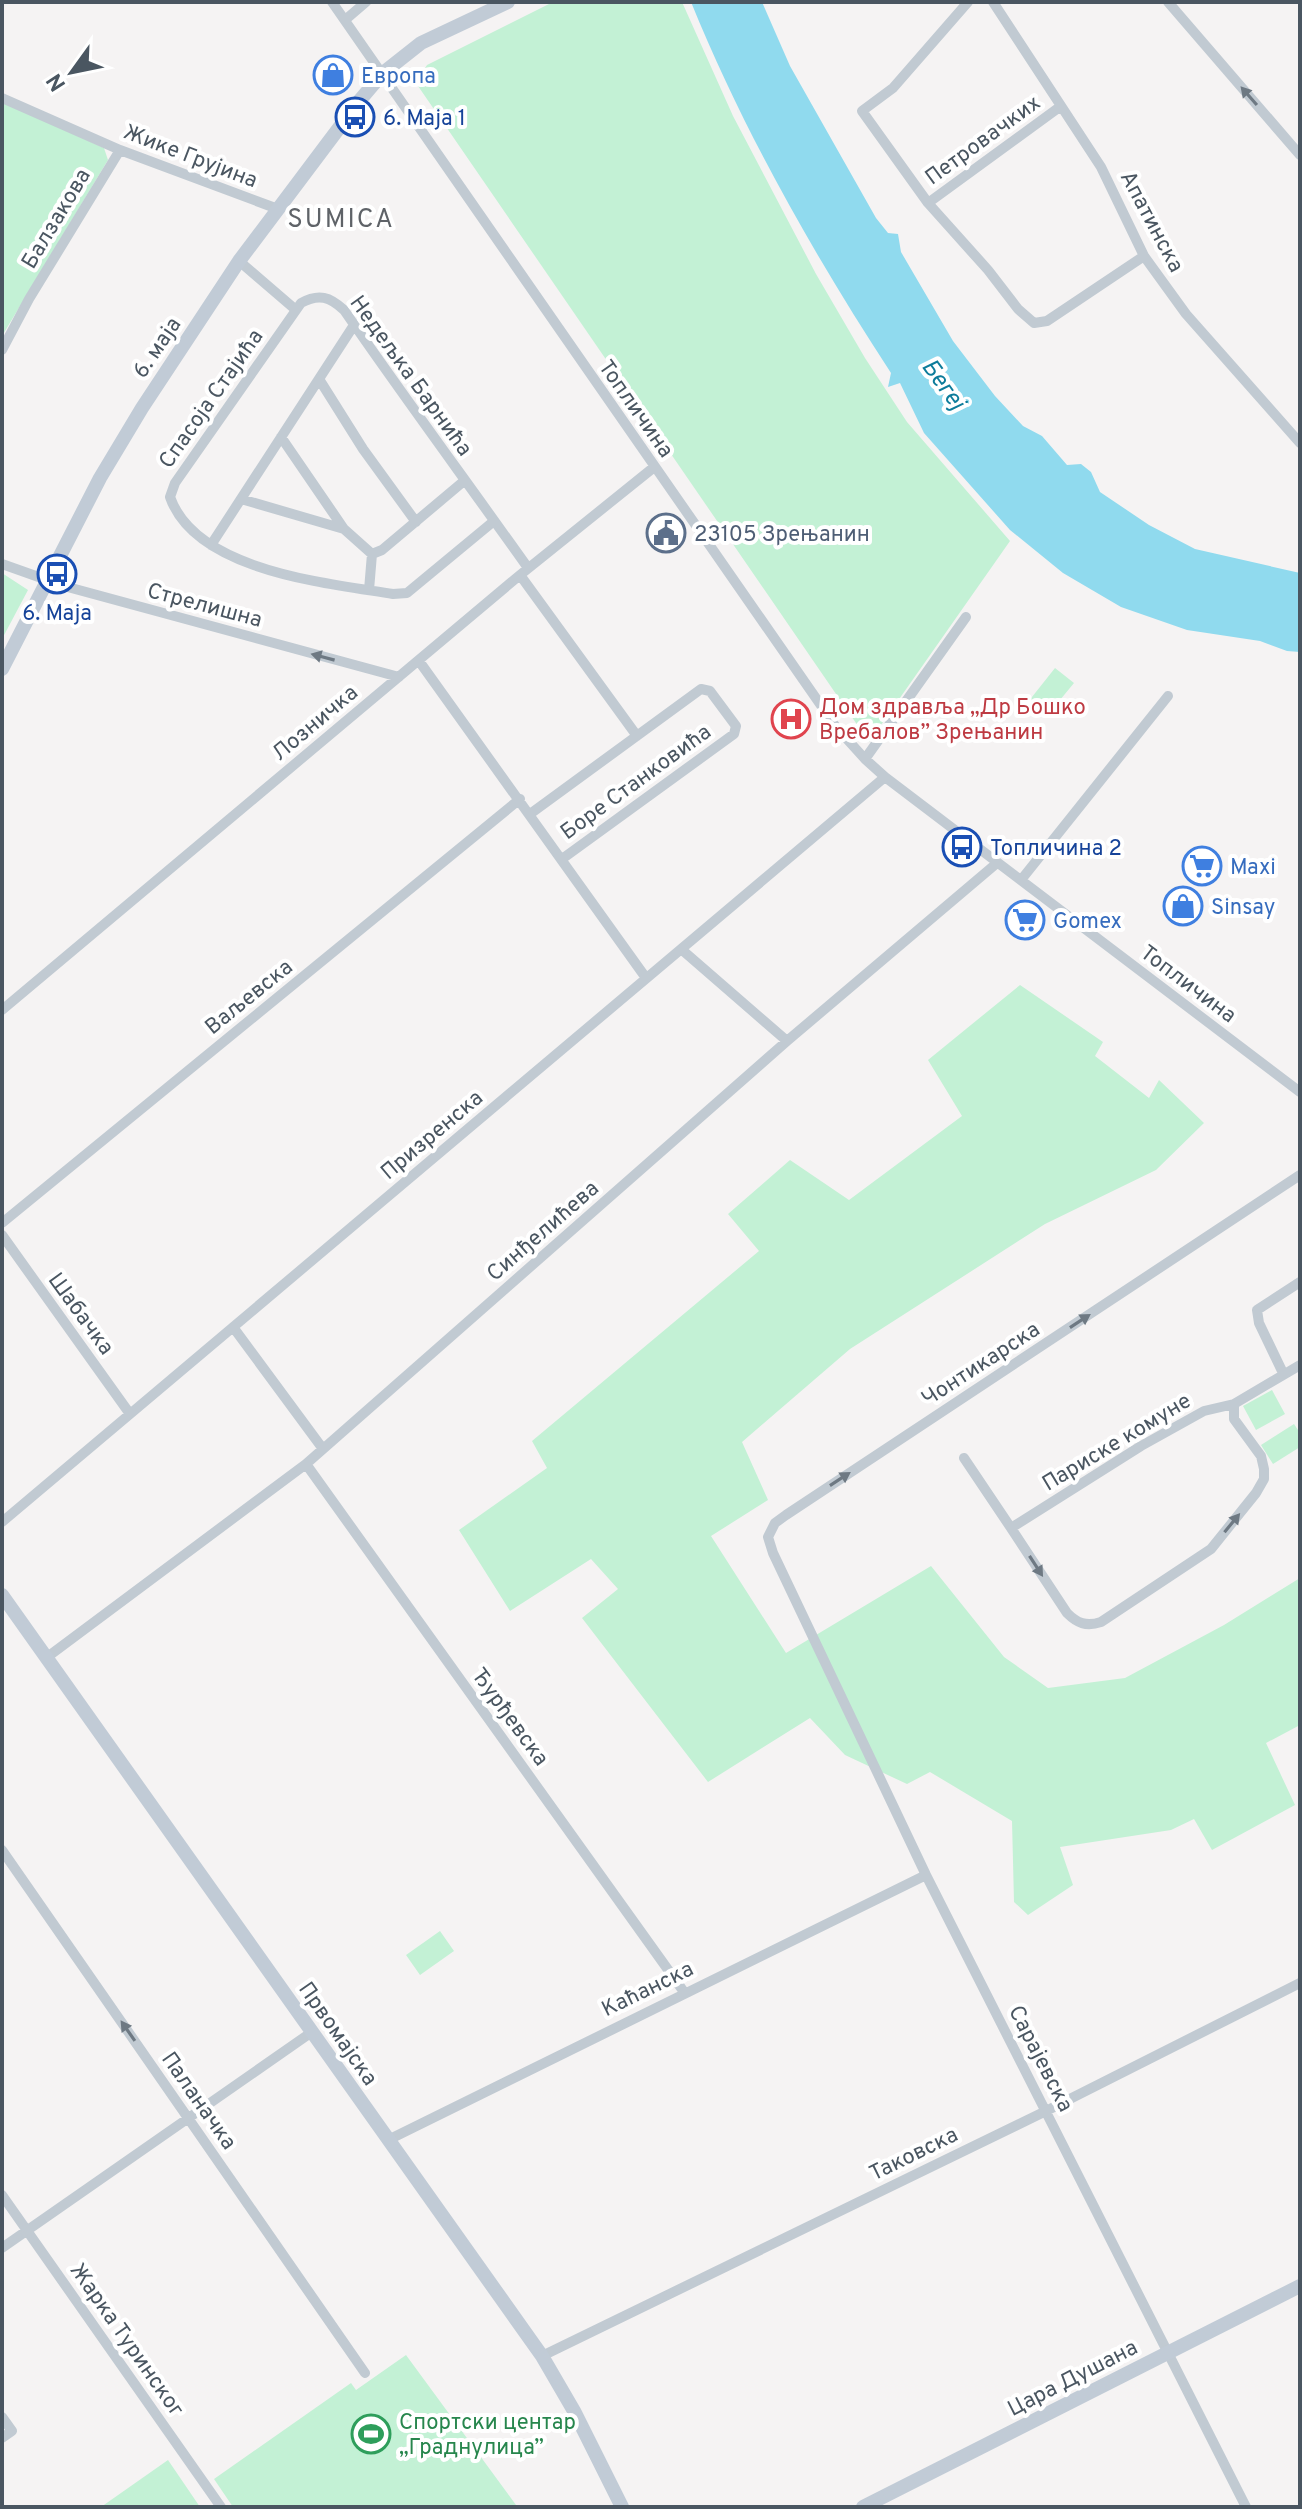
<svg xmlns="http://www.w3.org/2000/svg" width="1302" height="2509" font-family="Overpass,sans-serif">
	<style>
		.green { fill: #c3f1d5 }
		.water { fill: #90daee }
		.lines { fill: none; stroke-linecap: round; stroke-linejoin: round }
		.street { stroke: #c1cad2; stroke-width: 10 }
		.secondary { stroke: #c1cbd6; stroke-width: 14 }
		.oneway { fill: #6e7983 }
		.labels { text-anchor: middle; stroke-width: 8; stroke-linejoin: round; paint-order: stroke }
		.shop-label { font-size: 22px; fill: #366cbe; stroke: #fff; text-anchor: start }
		.transit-label { font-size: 22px; fill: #164399; stroke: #fff; text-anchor: start }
		.street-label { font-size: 22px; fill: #4a5661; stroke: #fff }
		.service-label { font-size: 22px; fill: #4e5e75; stroke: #fff; text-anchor: start }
		.health-label { font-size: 22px; fill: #be3a42; stroke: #fff; text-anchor: start }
		.leisure-label { font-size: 22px; fill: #27864d; stroke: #fff; text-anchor: start }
		.water-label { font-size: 24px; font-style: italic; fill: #0c7c9b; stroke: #fff }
		.quarter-label { font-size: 26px; letter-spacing: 2px; fill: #5f6368; stroke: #fff }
	</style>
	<rect width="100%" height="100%" fill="#f5f3f3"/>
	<!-- green -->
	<path class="green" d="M553,2H682L733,116L816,274L865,358L907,422L1010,541L869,742L418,86L420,76L427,65Z
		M2,101L104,148L108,160L2,336Z
		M2,573L28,590L2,639Z
		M1055,668L1074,683L1046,717L1028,702Z
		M1020,985L1103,1042L1095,1056L1149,1098L1159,1080L1204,1123L1156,1170L1045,1224L850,1349L742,1442L768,1500L711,1536L786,1653L931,1566L1004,1657L1048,1688L1125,1678L1224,1625L1300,1578V1725L1266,1743L1295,1805L1212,1850L1194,1819L1171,1830L1060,1847L1073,1885L1028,1915L1014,1902L1012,1821L930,1772L907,1784L845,1755L810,1718L708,1782L582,1618L618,1589L591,1559L510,1611L459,1530L547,1468L532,1441L759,1251L728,1214L790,1160L849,1200L962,1116L928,1060Z
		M1272,1390L1285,1414L1256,1430L1243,1406Z
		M1294,1424L1300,1433V1447L1273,1464L1261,1445Z
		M440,1931L454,1951L420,1975L406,1955Z
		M406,2355L516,2505L512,2507H233L214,2479L351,2383L356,2390Z
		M168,2460L200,2507H101Z"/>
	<!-- water -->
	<path class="water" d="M691,2H762L790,66L876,218L888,233L898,234L901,252L953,341L995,396L1023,426L1042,436L1067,465L1081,464L1091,472L1100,492L1149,525L1195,549L1300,573V652L1287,651L1260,641L1187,630L1121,607L1063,573L1010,530L924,433L900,383L888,387L891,373C814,255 744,132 691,2Z"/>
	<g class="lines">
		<!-- street -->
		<path class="street" d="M332,2L836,727L865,759L885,777L1300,1092
			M968,2L893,88L862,111L928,203L988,270L1018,309L1034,323L1047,321L1144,256
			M993,2L1101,167L1144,256L1186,314L1300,443
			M1168,2L1300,155
			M345,20L366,2
			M2,98L120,150L278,209
			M928,203L1061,106
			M239,261L296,310
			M2,350L29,299L120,150
			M319,379L363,449L416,522
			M281,437L344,529L372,554L382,550L464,481
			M241,499L344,529
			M494,521L407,593L393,594C326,583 196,571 170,497L175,483L301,303C319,293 330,297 344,310C404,397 467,482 528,568
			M211,545L354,325
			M2,564L64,586L399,677
			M520,575L637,736
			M369,590L372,554
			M419,661L646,978
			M865,759L966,617
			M530,814L701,689L710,691L736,726L734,734L562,859
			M1021,880L1168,696
			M681,949L787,1041
			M2,1010L520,575L653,468
			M2,1223L520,799
			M2,1235L130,1414
			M233,1327L323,1449
			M1283,1373L1259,1323L1257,1310L1300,1282
			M1234,1404V1419L1261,1456L1264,1469V1479L1256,1493L1211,1549L1101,1622C1086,1627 1077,1623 1067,1613L1011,1528L1141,1446L1204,1411L1234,1404L1300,1365
			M964,1458L1011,1528
			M306,1464L684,1992
			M2,1522L885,777
			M46,1658L306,1464L787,1041L997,863
			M2,1850L365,2373
			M388,2140L926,1875
			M2,2195L221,2507
			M2,2248L312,2032
			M542,2356L1046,2111L1300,1983
			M2,2417L12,2431L2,2438
			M1246,2507L926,1875L773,1553L768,1537L775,1523L786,1515L1300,1175"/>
		<!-- secondary -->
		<path class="secondary" d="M2,669L100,478L142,408L239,261L360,100L383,73L421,43L508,2
			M2,1595L542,2356L574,2411L622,2507
			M863,2507L1300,2286"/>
	</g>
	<!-- one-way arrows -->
	<defs><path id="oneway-solid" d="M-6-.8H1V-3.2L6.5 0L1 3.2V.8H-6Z" transform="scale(2)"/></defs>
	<g class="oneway">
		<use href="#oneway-solid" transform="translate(1249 96) rotate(-131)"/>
		<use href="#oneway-solid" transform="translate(323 657) rotate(-165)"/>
		<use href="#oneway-solid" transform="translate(1080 1321) rotate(-33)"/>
		<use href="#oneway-solid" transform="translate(840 1479) rotate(-33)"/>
		<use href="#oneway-solid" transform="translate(1232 1523) rotate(-51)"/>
		<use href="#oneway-solid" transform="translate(1036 1566) rotate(57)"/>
		<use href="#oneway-solid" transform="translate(128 2031) rotate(-125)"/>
	</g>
	<!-- icons -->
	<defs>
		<symbol id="shop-ring" viewBox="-11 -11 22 22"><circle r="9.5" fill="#fff" stroke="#3f7fe0" stroke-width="1.5"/><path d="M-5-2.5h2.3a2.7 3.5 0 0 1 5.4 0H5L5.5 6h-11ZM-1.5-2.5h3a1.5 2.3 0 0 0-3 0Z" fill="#3f7fe0"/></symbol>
		<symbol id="bus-ring" viewBox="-11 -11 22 22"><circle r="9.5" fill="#fff" stroke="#1a4fb4" stroke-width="1.5"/><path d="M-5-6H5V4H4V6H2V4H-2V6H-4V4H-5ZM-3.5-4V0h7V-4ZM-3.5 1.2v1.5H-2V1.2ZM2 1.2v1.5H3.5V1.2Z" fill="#1a4fb4"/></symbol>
		<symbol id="civic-ring" viewBox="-11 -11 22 22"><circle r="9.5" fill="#fff" stroke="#5c6f8a" stroke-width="1.5"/><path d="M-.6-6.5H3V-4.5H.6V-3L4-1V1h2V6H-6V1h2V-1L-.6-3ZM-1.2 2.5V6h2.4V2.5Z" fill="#5c6f8a"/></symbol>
		<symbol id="hospital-ring" viewBox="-11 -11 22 22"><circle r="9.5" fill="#fff" stroke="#e0444e" stroke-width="1.5"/><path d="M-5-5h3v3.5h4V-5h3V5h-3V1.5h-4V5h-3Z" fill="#e0444e"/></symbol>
		<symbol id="supermarket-ring" viewBox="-11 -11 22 22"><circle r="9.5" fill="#fff" stroke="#3f7fe0" stroke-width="1.5"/><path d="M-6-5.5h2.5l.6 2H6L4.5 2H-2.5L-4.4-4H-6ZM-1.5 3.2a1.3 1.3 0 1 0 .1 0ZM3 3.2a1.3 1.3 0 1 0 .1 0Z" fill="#3f7fe0"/></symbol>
		<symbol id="stadium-ring" viewBox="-11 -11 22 22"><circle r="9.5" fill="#fff" stroke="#2e9e5b" stroke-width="1.5"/><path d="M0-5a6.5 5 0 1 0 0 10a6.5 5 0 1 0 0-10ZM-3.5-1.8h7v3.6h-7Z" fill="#2e9e5b"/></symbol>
	</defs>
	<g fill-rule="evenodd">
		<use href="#shop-ring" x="311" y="53" width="44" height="44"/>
		<use href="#bus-ring" x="333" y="95" width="44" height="44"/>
		<use href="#civic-ring" x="644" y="511" width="44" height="44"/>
		<use href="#bus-ring" x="35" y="552" width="44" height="44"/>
		<use href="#hospital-ring" x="769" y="697" width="44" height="44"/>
		<use href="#bus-ring" x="940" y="825" width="44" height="44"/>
		<use href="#supermarket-ring" x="1180" y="844" width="44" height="44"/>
		<use href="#shop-ring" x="1161" y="884" width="44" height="44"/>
		<use href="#supermarket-ring" x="1003" y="898" width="44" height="44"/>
		<use href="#stadium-ring" x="349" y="2412" width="44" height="44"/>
	</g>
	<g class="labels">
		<!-- shop labels -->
		<g class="shop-label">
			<text x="361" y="83">Европа</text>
			<text x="1230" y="874">Maxi</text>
			<text x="1211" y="914">Sinsay</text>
			<text x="1053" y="928">Gomex</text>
		</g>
		<!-- transit labels -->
		<g class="transit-label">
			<text x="383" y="125">6. Маја 1</text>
			<text x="57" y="620" text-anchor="middle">6. Маја</text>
			<text x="990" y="855">Топличина 2</text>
		</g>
		<!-- street labels -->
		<g class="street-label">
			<text transform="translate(982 139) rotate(-36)" y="8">Петровачких</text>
			<text transform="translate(191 155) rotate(21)" y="8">Жике Грујина</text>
			<text transform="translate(55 218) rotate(-59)" y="8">Балзакова</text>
			<text transform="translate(1153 221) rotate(62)" y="8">Апатинска</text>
			<text transform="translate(156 347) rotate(-56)" y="8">6. маја</text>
			<text transform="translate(412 375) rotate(54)" y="8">Недељка Барнића</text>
			<text transform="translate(210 398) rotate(-55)" y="8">Спасоја Стајића</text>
			<text transform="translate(637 408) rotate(55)" y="8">Топличина</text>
			<text transform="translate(205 604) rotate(15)" y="8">Стрелишна</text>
			<text transform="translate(314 722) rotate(-40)" y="8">Лозничка</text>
			<text transform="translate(635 781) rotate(-36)" y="8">Боре Станковића</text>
			<text transform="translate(1189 983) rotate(37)" y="8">Топличина</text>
			<text transform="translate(248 996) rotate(-39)" y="8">Ваљевска</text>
			<text transform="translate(431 1134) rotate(-40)" y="8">Призренска</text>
			<text transform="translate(542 1230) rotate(-41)" y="8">Синђелићева</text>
			<text transform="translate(82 1313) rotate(54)" y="8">Шабачка</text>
			<text transform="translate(980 1363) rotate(-33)" y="8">Чонтикарска</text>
			<text transform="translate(1116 1441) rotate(-31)" y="8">Париске комуне</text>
			<text transform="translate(511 1716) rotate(54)" y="8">Ђурђевска</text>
			<text transform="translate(647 1988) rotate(-26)" y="8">Каћанска</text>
			<text transform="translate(339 2033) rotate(55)" y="8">Првомајска</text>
			<text transform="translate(1042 2058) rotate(63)" y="8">Сарајевска</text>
			<text transform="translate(200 2100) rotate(55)" y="8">Паланачка</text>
			<text transform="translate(913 2153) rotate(-26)" y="8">Таковска</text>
			<text transform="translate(128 2339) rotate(55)" y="8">Жарка Туринског</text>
			<text transform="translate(1072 2377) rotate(-27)" y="8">Цара Душана</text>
		</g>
		<!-- service labels -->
		<g class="service-label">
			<text x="694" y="541">23105 Зрењанин</text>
		</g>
		<!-- health labels -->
		<g class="health-label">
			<text x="819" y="714">Дом здравља „Др Бошко<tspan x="819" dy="25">Вребалов” Зрењанин</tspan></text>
		</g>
		<!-- leisure labels -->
		<g class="leisure-label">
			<text x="399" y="2429">Спортски центар<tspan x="399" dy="25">„Граднулица”</tspan></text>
		</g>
		<!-- water labels -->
		<g class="water-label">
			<text transform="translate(944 384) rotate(54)" y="8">Бегеј</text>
		</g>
		<!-- quarter labels -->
		<g class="quarter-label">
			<text x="341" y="227">SUMICA</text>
		</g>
	</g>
	<!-- border -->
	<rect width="1302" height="2509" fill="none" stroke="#4a5661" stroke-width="8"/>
	<!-- north arrow -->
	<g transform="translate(72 72) rotate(237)" stroke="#ffffff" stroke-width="6" paint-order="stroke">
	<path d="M0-6L14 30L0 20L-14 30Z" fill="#4a5661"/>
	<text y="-12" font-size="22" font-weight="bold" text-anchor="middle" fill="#4a5661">N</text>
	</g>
</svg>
